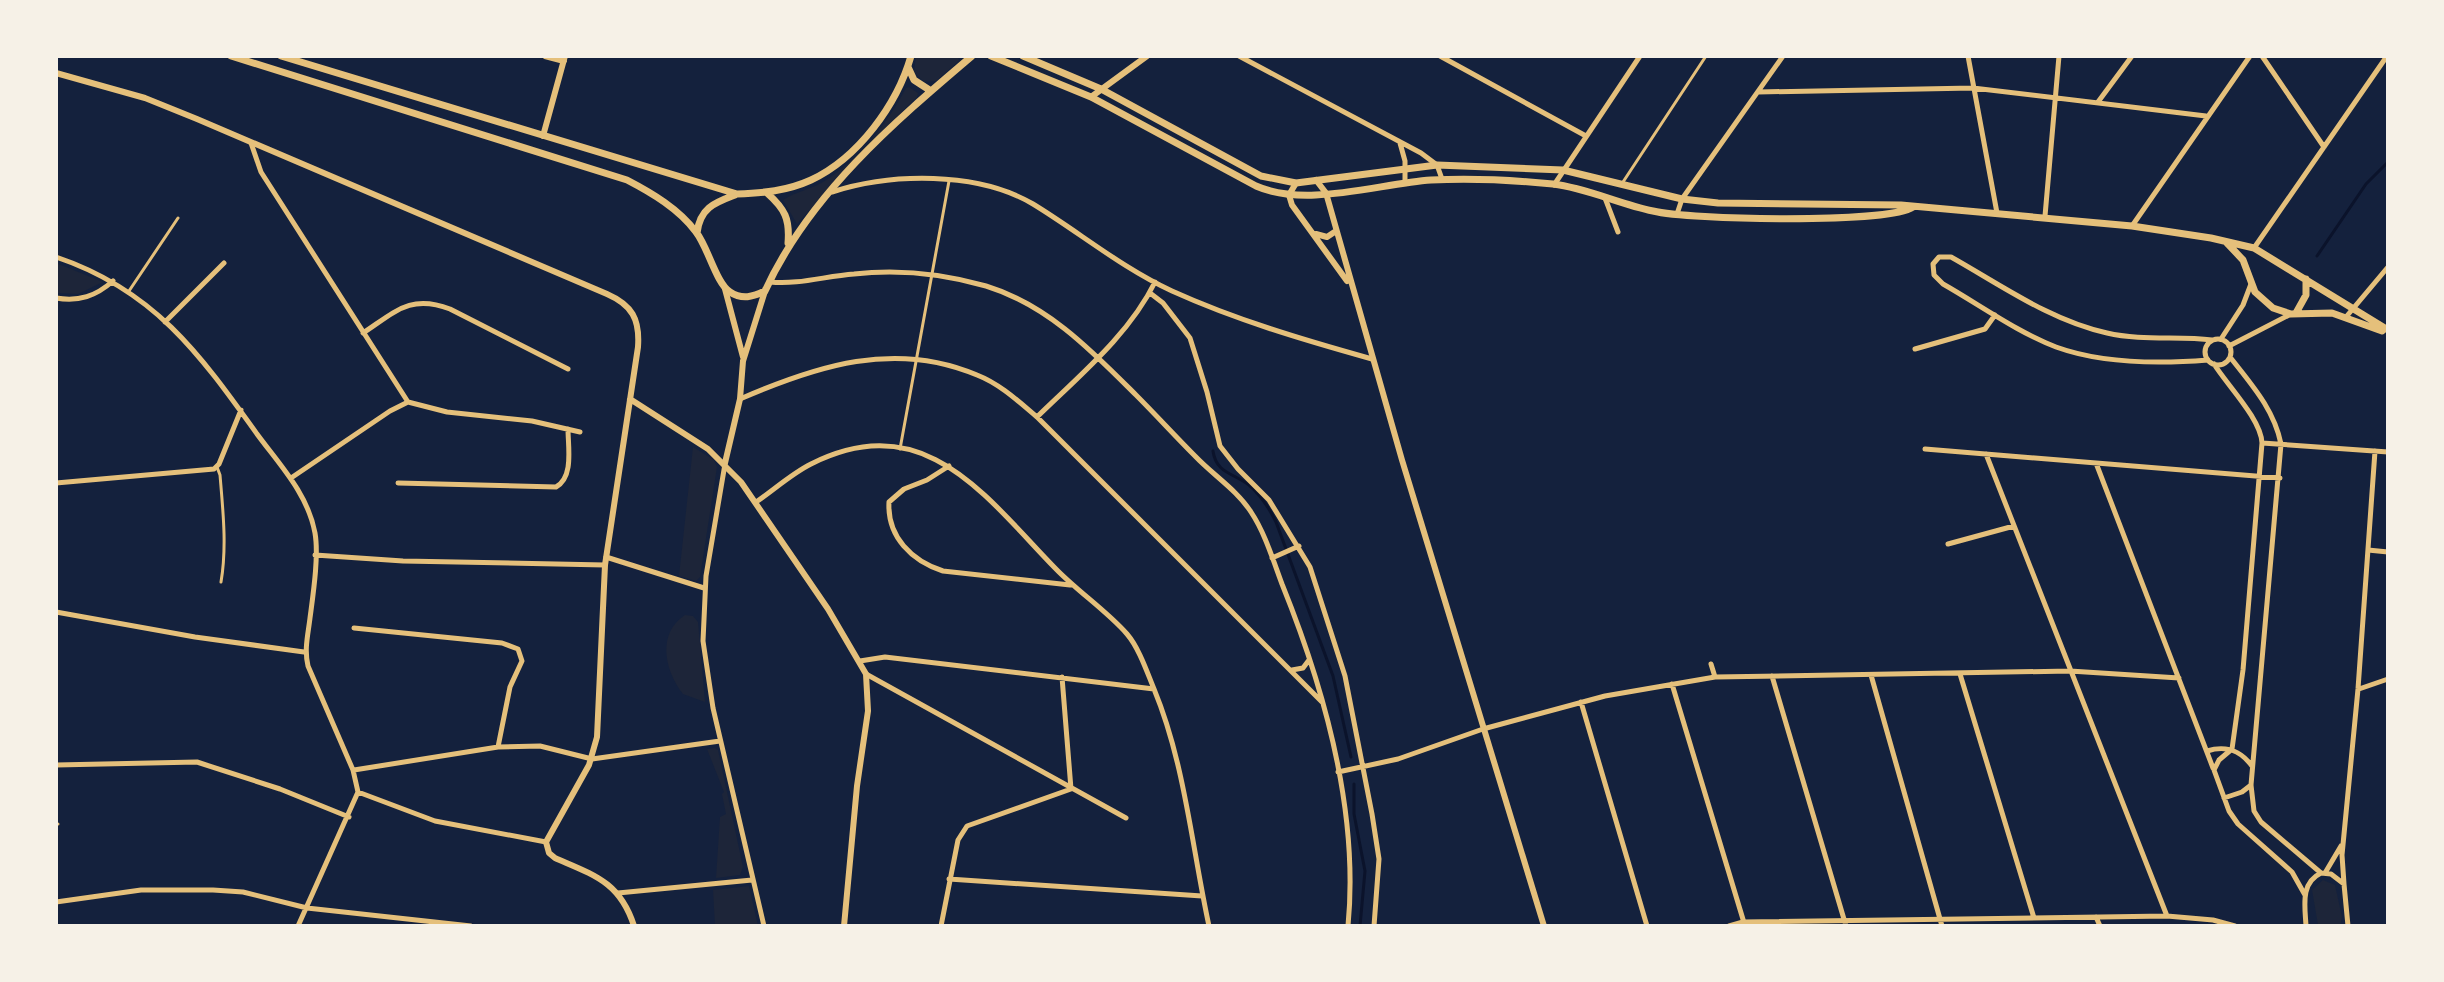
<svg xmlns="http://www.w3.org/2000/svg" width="2444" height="982" font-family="Roboto,sans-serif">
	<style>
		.green { fill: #1d2539 }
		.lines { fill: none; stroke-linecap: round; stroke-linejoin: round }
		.stream { stroke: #0b132b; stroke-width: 3 }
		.service { stroke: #e5c07b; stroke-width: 3 }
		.minor { stroke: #e5c07b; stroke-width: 5 }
		.tertiary { stroke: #e5c07b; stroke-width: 6 }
		.secondary { stroke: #e5c07b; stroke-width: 7 }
	</style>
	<rect width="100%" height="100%" fill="#14213d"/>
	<!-- green -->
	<path class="green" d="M916,56H958L959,61L936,81L924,82L914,72Z
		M909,87L918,93L917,97L868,145L797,224L783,200C795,192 811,189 823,182C859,160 887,124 906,88Z
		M56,263L103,282L78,294L58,293Z
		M693,447L714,460L717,467L700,577L696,581L679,576Z
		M685,615L693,616L698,622L705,702L683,694C664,670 657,633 685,615Z
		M715,748L718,750L743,867L740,875L716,878L720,817L726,814L722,794L724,792L707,749Z
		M2323,880L2335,885L2342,917L2340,926L2318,925L2312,890Z
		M749,886L758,926H715L713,890Z"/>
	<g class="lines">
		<!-- stream -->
		<path class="stream" d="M2317,256L2366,184L2388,162
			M1213,451C1216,473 1233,473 1249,485C1261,495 1269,508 1276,522L1333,676L1351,757
			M1354,784V814L1365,871L1360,926"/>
		<!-- service -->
		<path class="service" d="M1623,182L1706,56
			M129,291L178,218
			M900,449L949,181
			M217,467L220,475C223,511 227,547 221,582
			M56,824H58"/>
		<!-- minor -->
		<path class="minor" d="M1239,56L1421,153L1437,165L1442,179
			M1440,56L1586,136
			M1968,56L1997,213
			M2262,56L2324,147
			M1758,92L1973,88L2206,116
			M2098,102L2132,56
			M251,143L261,172L408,402
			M1400,143L1405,161V183
			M1554,185L1640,56
			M832,192C891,173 977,171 1033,204C1079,232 1122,268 1172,291C1236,320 1304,340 1372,359
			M1605,198L1618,232
			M1677,214L1682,199L1783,56
			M2045,216L2059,56
			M2132,226L2250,56
			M2254,248L2387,56
			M56,257C154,290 199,353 257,434C279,464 308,494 315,533C319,556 313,595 310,618C308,635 304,649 308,666L353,770L358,792L298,926
			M770,282C798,285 826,276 854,274C898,269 944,274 986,286C1048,305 1092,351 1136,395C1156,415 1175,436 1195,456C1213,475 1237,490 1251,512C1265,533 1273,560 1282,584C1324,688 1359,813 1348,926
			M1150,293L1163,303L1190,338L1207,392L1220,446L1238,469L1269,500L1310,567L1345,676L1372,814L1379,859L1374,926
			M56,298C79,302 96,296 113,281
			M2346,317L2388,267
			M165,322L224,263
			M363,333C395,312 410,294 450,309L568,369
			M2221,339L2243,305L2251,284
			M2205 352a13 13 0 1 1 26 0a13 13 0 1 1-26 0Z
			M2229,346L2291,314
			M1915,349L1985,329L1995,315
			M2230,357C2251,384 2274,409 2281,444L2251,785L2254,811L2261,822L2321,873
			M2208,360C2159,364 2103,364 2056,347C2017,332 1980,305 1943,284L1934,275L1933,264L1939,257H1951C2001,285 2051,321 2107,333C2141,341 2178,336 2212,340
			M2214,364C2227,385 2261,419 2262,443L2243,670L2232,749L2219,760L2214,770L2229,811L2238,824L2292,872L2305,895
			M740,399C816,366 895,340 977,375C1000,384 1018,401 1037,417L1322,702
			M1037,417C1079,376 1129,335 1155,282
			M2262,443L2388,452
			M1925,449L2280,478
			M1986,454L2167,916
			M2096,463L2213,768
			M725,464L706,576L703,641L713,708L764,926
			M949,466L927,480L904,489L889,502C887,537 912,561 943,571L1070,585
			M291,478L390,411L408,402L447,412L532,421L580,432
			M56,483L214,469L219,464L241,410
			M398,483L556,487C574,477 568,447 568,429
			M756,502C774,490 791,474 811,464C925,407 985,496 1055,568C1077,591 1107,611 1127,634C1139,648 1147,672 1154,689C1185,764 1192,848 1209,926
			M1948,544L2014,526
			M2368,550L2388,552
			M315,555L403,561L605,565
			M606,557L704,588
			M1272,558L1299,546
			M56,612L195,637L304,652
			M354,628L502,643L518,649L522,661L510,687L498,747
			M860,661L885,657L1154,689
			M1711,664L1715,677
			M1292,670L1303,668L1309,660
			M866,674L1126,818
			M1960,674L2034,918
			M1871,675L1942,926
			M1772,676L1846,926
			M1672,684L1745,926
			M2359,689L2388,679
			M1581,702L1647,926
			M2207,751C2226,745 2240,750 2252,766
			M56,765L197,762L280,789L349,817
			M354,770L498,747L540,746L592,759L720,741
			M1338,772L1398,759L1483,729L1605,696L1715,677L2070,671L2179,678
			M358,792L435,821L546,842
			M2224,798L2242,792L2251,785
			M2325,873L2341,846
			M949,879L1202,896
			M2344,884L2342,855L2358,689L2375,451
			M618,893L752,880
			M56,902L141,890H213L243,892L307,908L471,926
			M2096,917L2100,926
			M941,926L958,840L967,826L1071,789L1062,677
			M1729,926L1743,922L2167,916L2213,920L2235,926
			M2306,926C2305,906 2300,883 2321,873L2331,874L2344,884L2348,926"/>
		<!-- tertiary -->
		<path class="tertiary" d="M545,56L564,61
			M56,73L145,98L197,119L607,294C632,305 640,319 638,347L605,565L597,737L589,765L546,842L549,853L555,858C594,875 620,882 634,926
			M1091,97L1147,56
			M543,136L565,56
			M1316,180L1326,193L1402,460L1544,926
			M1296,183L1289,195L1292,205L1347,281
			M1316,234L1327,237L1336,231
			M725,289L743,357
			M630,399L708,449L741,482L828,609L866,674L868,711L857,786L844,926
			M725,463L740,399L743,361L765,291"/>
		<!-- secondary -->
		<path class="secondary" d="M231,56L627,180C652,193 679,209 696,232C708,247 716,283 730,292C742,300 753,297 765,291C809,195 893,123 972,56
			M281,56L737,194C763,193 787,191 811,180C858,158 897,105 911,56
			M991,56L1091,97L1256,186C1306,208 1377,184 1431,180C1470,178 1513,180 1553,184C1587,188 1619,204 1653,211C1689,220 1886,224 1913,207
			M1023,56L1101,89L1261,176L1296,183L1437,165L1563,170L1682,199L1718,203L1901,205L2132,226L2211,238L2254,248L2388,330
			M908,67L914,80L931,91
			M767,193C785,209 790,219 788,243
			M697,233C700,208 714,203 735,195
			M2227,243L2243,260L2255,292L2273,308L2291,314L2332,313L2382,331
			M2296,313L2306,295V279"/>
	</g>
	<!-- border -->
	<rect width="2444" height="982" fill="none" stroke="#f6f1e7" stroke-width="116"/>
</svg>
